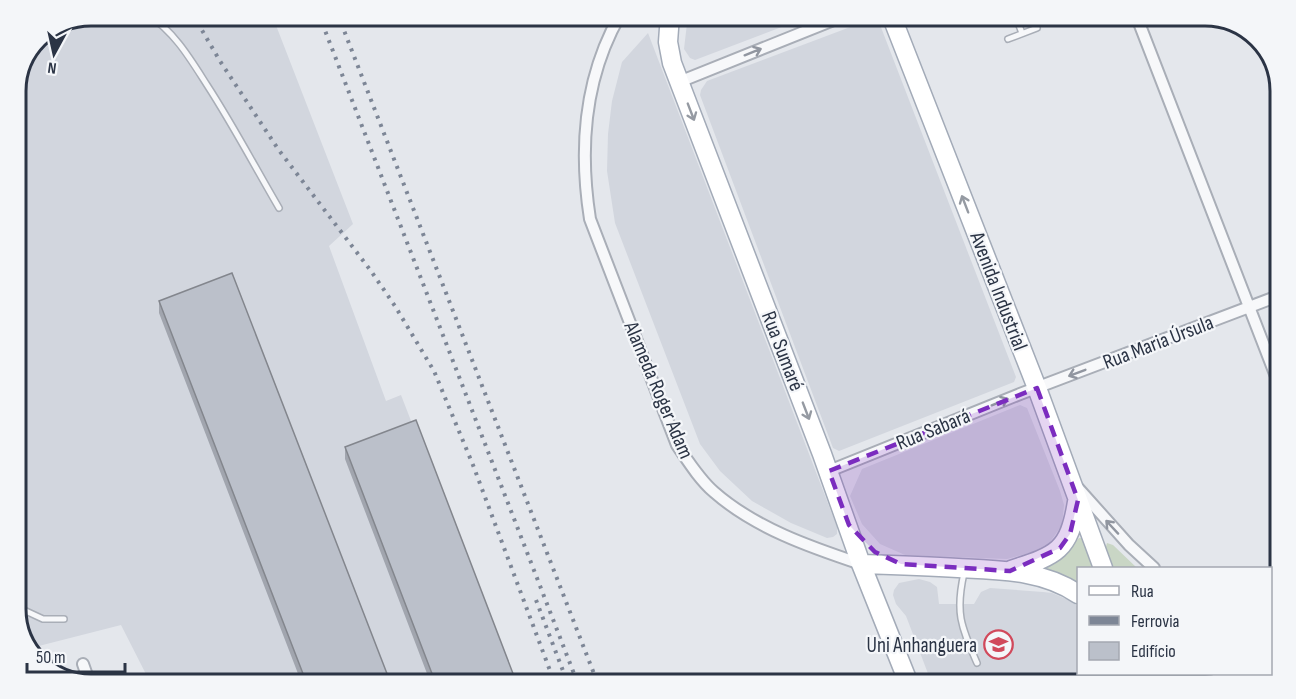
<svg xmlns="http://www.w3.org/2000/svg" width="1296" height="699" font-family="'Sofia Sans Condensed',sans-serif">
	<style>
		.built { fill: #d2d6de }
		.green { fill: #c9d6c5 }
		.lines { fill: none; stroke-linecap: round; stroke-linejoin: round }
		.service-casing { stroke: #a9aeb7; stroke-width: 8 }
		.minor-casing { stroke: #a9aeb7; stroke-width: 14 }
		.primary-casing { stroke: #a3abb8; stroke-width: 21 }
		.service { stroke: #f7f8fa; stroke-width: 5 }
		.minor { stroke: #f7f8fa; stroke-width: 10 }
		.primary { stroke: #fff; stroke-width: 18 }
		.rail { stroke: #7d8696; stroke-width: 4; stroke-dasharray: 3 6; stroke-linecap: butt }
		.wall { fill: #a1a5ae }
		.building { fill: #bbc0ca; stroke: #83868d; stroke-width: 1.5 }
		.oneway { stroke: #9196a0 }
		.oneway2 { stroke: #959aa2 }
		.marked { fill: #7b2cbf; fill-opacity: 0.2; stroke: #7b2cbf; stroke-width: 4.5; stroke-dasharray: 12 8; stroke-linejoin: round }
		.labels { text-anchor: middle; stroke-width: 4.5; stroke-linejoin: round; paint-order: stroke }
		.street-label { font-size: 21px; fill: #2b3445; stroke: #f4f6f9 }
		.poi-label { font-size: 21px; fill: #2b3445; stroke: #f4f6f9; text-anchor: end }
		.rim { fill: none; stroke: #2b3445; stroke-width: 3 }
	</style>
	<rect width="100%" height="100%" fill="#e4e7ec"/>
	<!-- built -->
	<path class="built" d="M90,15H272L353,224L329,246L386,401L401,395L513,684H151L121,625L27,649L15,614V86L37,37Z
		M688,15H813L695,60L690,58L684,49Z
		M877,17L1016,377L1014,382L839,451L833,448L700,95L701,90L707,81Z
		M648,33L837,527V534L833,537L827,538L791,523L752,501L720,471L700,444L615,223L607,171L608,134L612,101L622,62Z
		M1020,405L1027,408L1060,491L1064,505L1062,525L1048,545L1040,550L1007,559L905,555L880,544L862,524L850,496L862,469Z
		M919,579L930,582L937,587L939,604H974L981,592L990,588L1043,592L1052,593L1071,601L1078,607V674H1119L1123,684H932L906,616L896,604L893,595L894,590L899,583Z"/>
	<!-- green -->
	<path class="green" d="M1079,538H1084L1096,568H1078V584L1039,569L1068,551Z
		M1107,543L1113,545L1137,568H1112L1105,550Z"/>
	<g class="lines">
		<defs>
			<path id="service" d="M148,15C174,31 191,60 207,85C233,125 255,167 279,208
				M1015,15L1022,33
				M1008,39L1037,28
				M964,573C955,613 961,626 977,663
				M15,606L43,619H64"/>
			<path id="minor" d="M620,15C584,78 579,149 590,219L677,445C688,461 699,479 714,492C755,528 810,547 861,564
				M1136,15L1277,379
				M679,82L846,15
				M829,471L1020,394L1278,296
				M1078,488L1129,545L1154,568
				M1270,634L1273,635
				M83,664L90,684"/>
			<path id="primary" d="M670,15L668,42L672,63L822,454L861,564L909,684
				M891,15L1037,388L1103,568
				M861,564C894,565 926,566 958,568C1000,570 1043,570 1078,594
				M1011,570C1057,555 1069,551 1077,502
				M1124,674L1128,684
				M1144,674L1148,684"/>
		</defs>
		<!-- service casing -->
		<use href="#service" class="service-casing"/>
		<!-- minor casing -->
		<use href="#minor" class="minor-casing"/>
		<!-- primary casing -->
		<use href="#primary" class="primary-casing"/>
		<!-- service -->
		<use href="#service" class="service"/>
		<!-- minor -->
		<use href="#minor" class="minor"/>
		<!-- primary -->
		<use href="#primary" class="primary"/>
		<!-- rail -->
		<path class="rail" d="M193,15L220,61L278,149L371,271L395,306L434,371L473,465L555,684
			M319,15L578,684
			M338,15L598,684
			M536,600L568,684"/>
	</g>
	<!-- wall -->
	<path class="wall" d="M159,301L391,684H302L159,313Z
		M345,447L517,684H431L345,459Z"/>
	<!-- building -->
	<path class="building" d="M232,273L391,684H307L159,301Z
		M416,420L517,684H436L345,447Z"/>
	<!-- one-way arrows -->
	<defs><path id="oneway-shaft" d="M-6 0H5M1.5-3L5.5 0L1.5 3" fill="none" stroke-width="1.6" stroke-linecap="round" stroke-linejoin="round" transform="scale(1.5)"/></defs>
	<g class="oneway">
		<use href="#oneway-shaft" transform="translate(753 52) rotate(-22)"/>
		<use href="#oneway-shaft" transform="translate(1077 373) rotate(159)"/>
		<use href="#oneway-shaft" transform="translate(1000 402) rotate(-22)"/>
		<use href="#oneway-shaft" transform="translate(1112 527) rotate(-133)"/>
	</g>
	<g class="oneway2">
		<use href="#oneway-shaft" transform="translate(691 112) rotate(69)"/>
		<use href="#oneway-shaft" transform="translate(965 204) rotate(-111)"/>
		<use href="#oneway-shaft" transform="translate(806 411) rotate(69)"/>
	</g>
	<!-- marked area -->
	<path class="marked" d="M1037,388L1078,500L1070,534L1060,548L1010,571L901,564L875,552L849,525L829,471Z"/>
	<!-- icons -->
	<defs>
		<symbol id="university-ring" viewBox="-11 -11 22 22"><circle r="9.5" fill="#f4f6f9" stroke="#d1495b" stroke-width="1.5"/><path d="M0-5L7-2L0 1L-7-2ZM-4 1L0 2.5L4 1V4Q0 6-4 4Z" fill="#d1495b"/></symbol>
	</defs>
	<g fill-rule="evenodd">
		<use href="#university-ring" x="982" y="628" width="33" height="33"/>
	</g>
	<g class="labels">
		<!-- street labels -->
		<g class="street-label">
			<text transform="translate(999 291) rotate(69)" y="7">Avenida Industrial</text>
			<text transform="translate(1158 342) rotate(-21)" y="7">Rua Maria Úrsula</text>
			<text transform="translate(783 351) rotate(69)" y="7">Rua Sumaré</text>
			<text transform="translate(659 390) rotate(67)" y="7">Alameda Roger Adam</text>
			<text transform="translate(933 429) rotate(-22)" y="7">Rua Sabará</text>
		</g>
		<!-- poi labels -->
		<g class="poi-label">
			<text x="977" y="652">Uni Anhanguera</text>
		</g>
	</g>
	<!-- crop -->
	<path d="M0 0H1296V699H0ZM91 26H1205A65 65 0 0 1 1270 91V609A65 65 0 0 1 1205 674H91A65 65 0 0 1 26 609V91A65 65 0 0 1 91 26Z" fill="#f4f6f9" fill-rule="evenodd"/>
	<path class="rim" d="M91 26H1205A65 65 0 0 1 1270 91V609A65 65 0 0 1 1205 674H91A65 65 0 0 1 26 609V91A65 65 0 0 1 91 26Z"/>
	<!-- legend -->
	<rect x="1077" y="567" width="195" height="108" fill="#f4f6f9" stroke="#a4a8b1" stroke-width="1.5"/>
	<rect x="1089" y="586" width="30" height="9" fill="#ffffff" stroke="#a4a8b1" stroke-width="1.5"/>
	<text x="1131" y="597" font-size="18" fill="#2b3445">Rua</text>
	<rect x="1089" y="616" width="30" height="9" fill="#7d8696" stroke="#a4a8b1" stroke-width="1.5"/>
	<text x="1131" y="627" font-size="18" fill="#2b3445">Ferrovia</text>
	<rect x="1089" y="642" width="30" height="18" fill="#bbc0ca" stroke="#a4a8b1" stroke-width="1.5"/>
	<text x="1131" y="657" font-size="18" fill="#2b3445">Edifício</text>
	<!-- north arrow -->
	<g transform="translate(54 54) rotate(188)" stroke="#f4f6f9" stroke-width="4.5" paint-order="stroke">
	<path d="M0-4.5L10 22L0 15L-10 22Z" fill="#2b3445"/>
	<text y="-9" font-size="16" font-weight="bold" text-anchor="middle" fill="#2b3445">N</text>
	</g>
	<!-- scale -->
	<path d="M27 663v9h98v-9" fill="none" stroke="#2b3445" stroke-width="3"/>
	<text x="36" y="663" font-size="18" fill="#2b3445" stroke="#f4f6f9" stroke-width="4.5" paint-order="stroke">50 m</text>
</svg>
